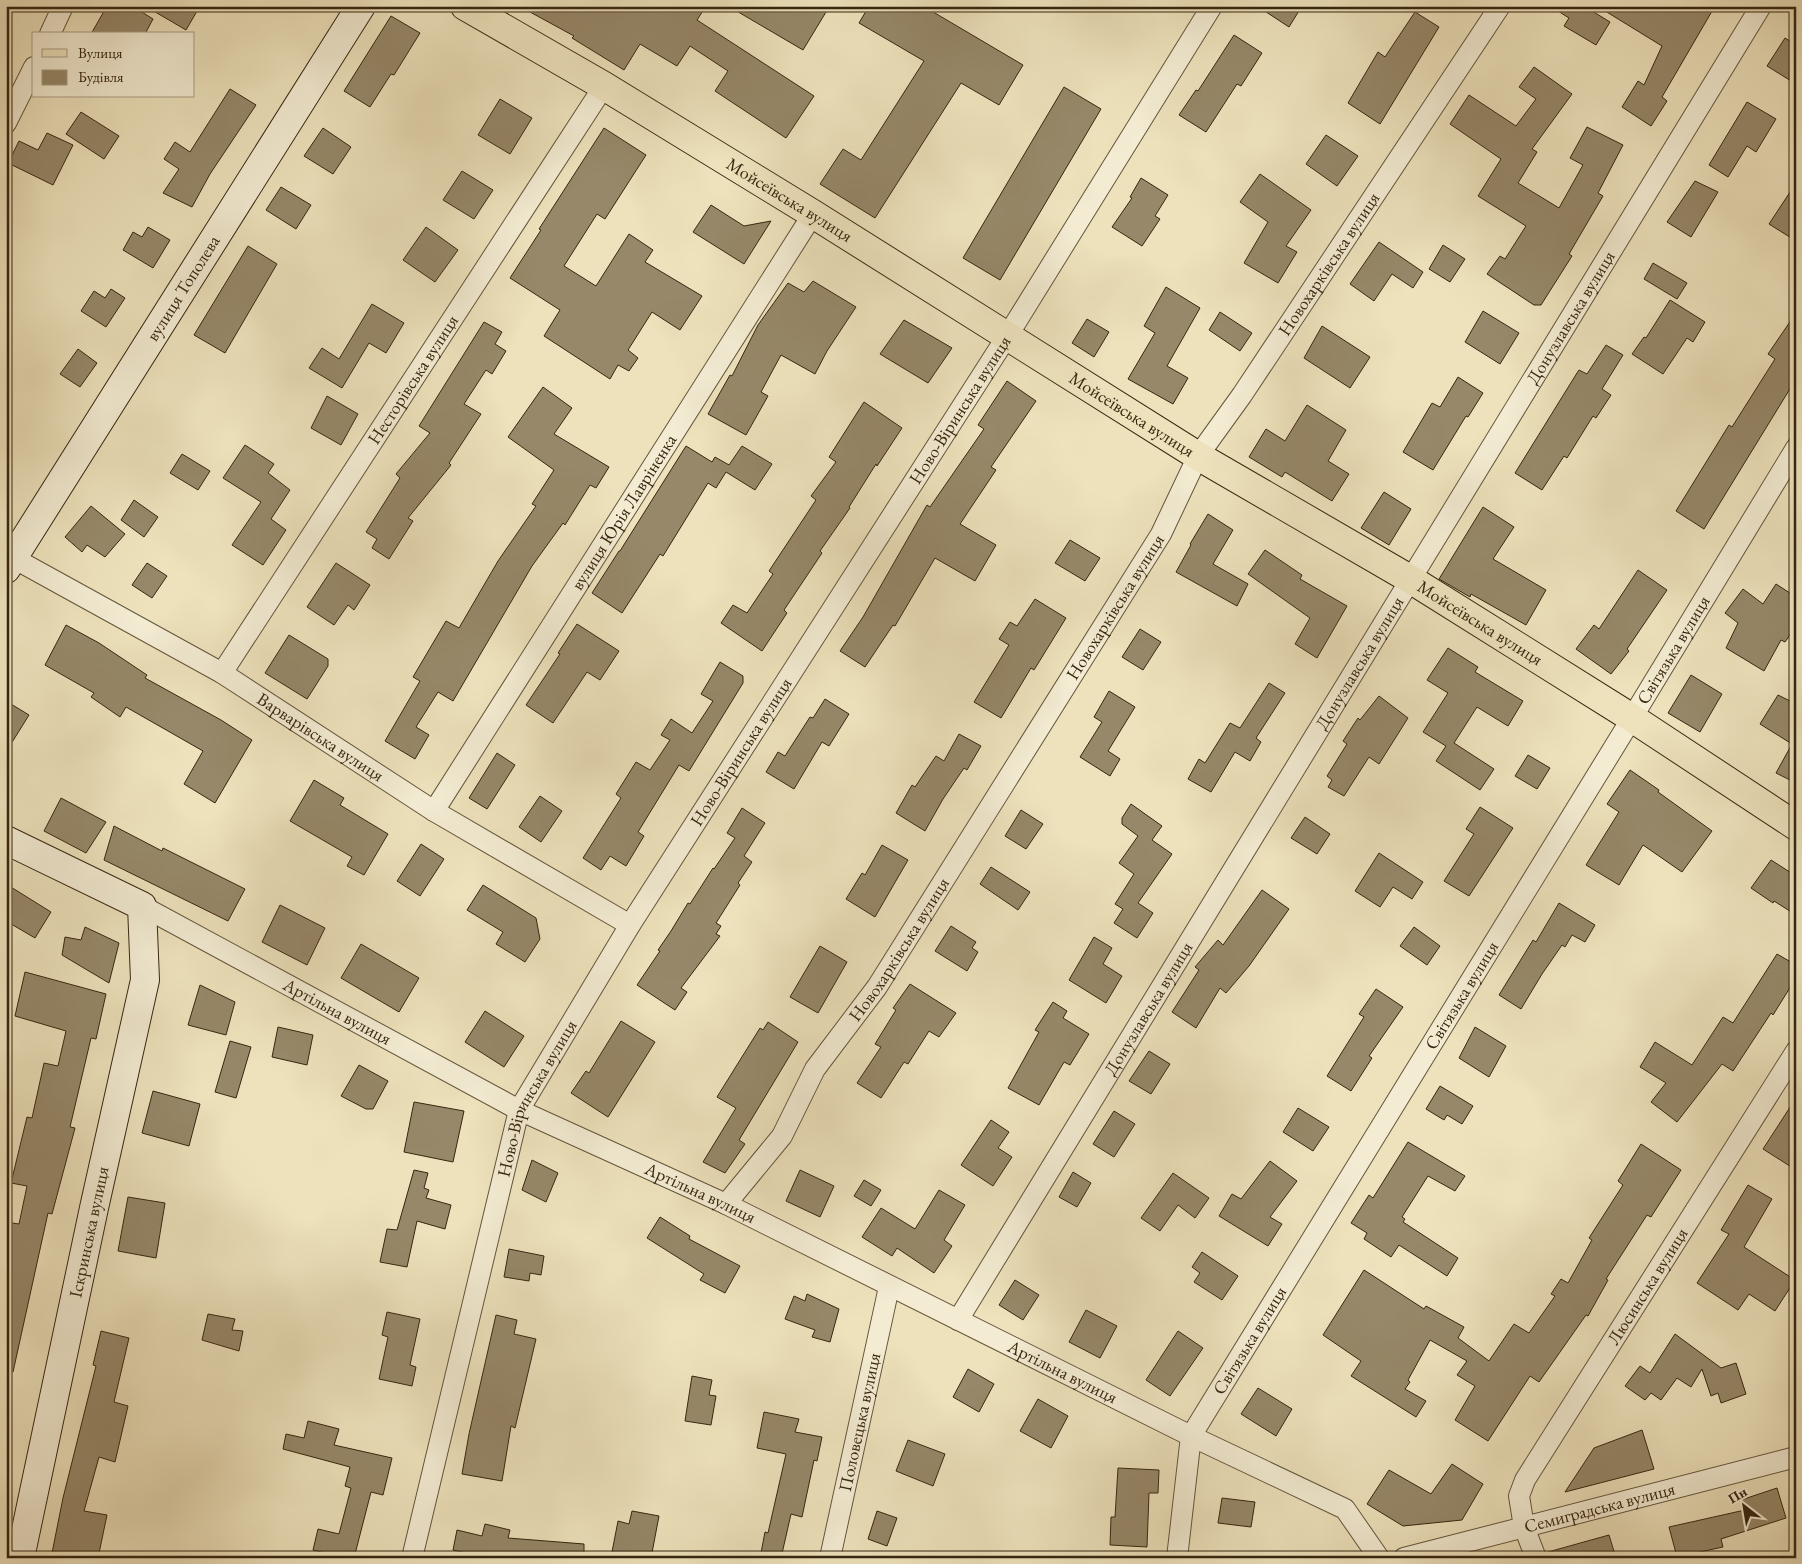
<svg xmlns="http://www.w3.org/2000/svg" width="1802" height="1564" font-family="'EB Garamond',serif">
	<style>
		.building { fill: #968869; stroke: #372610 }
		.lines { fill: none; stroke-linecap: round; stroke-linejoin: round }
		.street-casing { stroke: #64553b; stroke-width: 22 }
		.secondary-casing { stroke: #372610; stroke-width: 30 }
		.primary-casing { stroke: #372610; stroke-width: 30 }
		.street { stroke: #f3ecd3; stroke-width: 20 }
		.secondary { stroke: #f3ecd3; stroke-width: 28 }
		.primary { stroke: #ede2bc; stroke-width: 28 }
		.labels { text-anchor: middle; stroke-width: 4; stroke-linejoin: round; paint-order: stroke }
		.street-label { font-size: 18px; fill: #372610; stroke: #f3ecd3 }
	</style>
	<rect width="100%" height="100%" fill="#ede2bc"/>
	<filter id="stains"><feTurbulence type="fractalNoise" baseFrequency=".004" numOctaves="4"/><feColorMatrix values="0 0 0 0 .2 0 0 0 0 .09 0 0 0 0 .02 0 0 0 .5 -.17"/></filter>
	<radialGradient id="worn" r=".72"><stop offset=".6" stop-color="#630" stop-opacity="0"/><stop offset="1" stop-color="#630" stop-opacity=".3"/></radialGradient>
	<!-- building -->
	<path class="building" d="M107,6H132L153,19L145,34H91Z
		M145,6H200L186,30Z
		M519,6H706L697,20L814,96L786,138L715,91L728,71L690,46L677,66L640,44L624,70L572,38L574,36Z
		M728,6H815L826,12L803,50Z
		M869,6H923L1023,65L999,105L961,83L875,218L820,184L843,149L861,160L924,61L859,23Z
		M1257,6H1302L1289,27Z
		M1550,6H1584L1610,22L1596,45L1564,26L1569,18Z
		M1597,6H1715L1662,97L1667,101L1651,126L1622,107L1638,81L1644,85L1662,46Z
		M1415,12L1439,27L1380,124L1348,103L1378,52L1385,57Z
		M391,16L420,33L394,75L391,74L370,107L344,91Z
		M1234,35L1262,53L1241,86L1237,84L1206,132L1179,115L1196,90L1198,91Z
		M1785,38L1796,45V84L1767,66Z
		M1534,67L1572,94L1532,149L1537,152L1518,183L1559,208L1583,165L1570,158L1587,127L1623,145L1598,193L1603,196L1569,254L1572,256L1541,305H1534L1487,274L1500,256L1505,259L1526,226L1478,196L1501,159L1450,124L1469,95L1516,126L1536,99L1519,87Z
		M1064,87L1101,109L1000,280L963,258Z
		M230,89L256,105L210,174L192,207L163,193L179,169L164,159L175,142L190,152Z
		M500,99L532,118L510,154L478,135Z
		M1747,102L1776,119L1756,152L1747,146L1728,177L1709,165Z
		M81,112L119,136L104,159L66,134Z
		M323,128L351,147L333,174L304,156Z
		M604,128L646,155L605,219L597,214L564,266L596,286L629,234L653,250L645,262L702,296L680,330L652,312L628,350L638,358L629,371L618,365L610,379L544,336L560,310L510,278L541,230L539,229Z
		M47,133L73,145L53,185L8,163L19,141L38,150Z
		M1326,135L1358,156L1337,186L1306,164Z
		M462,171L493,190L474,219L443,200Z
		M1260,174L1311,210L1286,246L1297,252L1278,283L1244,263L1268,222L1240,202Z
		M1141,178L1168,195L1155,216L1160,219L1142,246L1112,227L1132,198L1130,197Z
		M1695,181L1718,192L1691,237L1667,222Z
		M1796,183V241L1769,224Z
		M281,187L311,205L296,229L266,210Z
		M711,205L744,226L771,221L744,264L693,232Z
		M148,227L170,240L153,268L123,250L133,232L142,237Z
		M426,227L458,250L435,282L403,260Z
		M1379,242L1423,272L1413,288L1392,274L1374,301L1350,284Z
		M1443,245L1465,259L1450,282L1429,269Z
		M248,246L277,264L225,353L194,335Z
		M1653,263L1687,283L1677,299L1644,279Z
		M813,281L856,307L827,351L815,374L781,355L761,392L768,396L746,435L708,414L730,375L732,376L758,325L788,283L804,292Z
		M1166,287L1200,308L1167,366L1188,378L1173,404L1128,379L1155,333L1144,326Z
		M111,289L125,298L106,327L81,311L94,291L105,298Z
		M1670,300L1705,322L1693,342L1687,338L1663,374L1632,354L1644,337L1646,338Z
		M372,304L404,323L386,353L369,343L342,388L309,368L322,348L339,359Z
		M1483,311L1519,333L1500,364L1465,342Z
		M1220,312L1252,333L1240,351L1209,330Z
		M1796,313V379L1704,529L1676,511L1729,425L1732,427L1775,359L1768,354Z
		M1087,319L1109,332L1094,357L1072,343Z
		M904,320L952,348L928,383L880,354Z
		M484,322L502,332L495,344L506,351L492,374L486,370L464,404L481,414L449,463L451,465L408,518L413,521L389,559L372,548L377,539L366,532L400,478L396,474L430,433L419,426Z
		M1322,326L1370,357L1350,388L1304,358Z
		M1606,345L1623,355L1602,389L1611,395L1596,418L1593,416L1567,458L1564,456L1542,490L1515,473L1577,373L1579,370L1587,374Z
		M78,349L97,363L80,387L60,374Z
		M1458,377L1483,393L1468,417L1466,416L1433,470L1403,452L1432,403L1440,407Z
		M1007,381L1036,401L991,467L996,470L960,524L996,545L975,581L935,558L895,626L893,625L865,667L840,651L863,617L927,505L930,507L984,429L978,425Z
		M543,387L572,408L554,434L609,467L596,488L590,485L565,525L563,523L532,566L453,701L438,692L416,727L429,735L415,759L385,741L420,681L413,677L446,621L459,628L498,561L536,506L532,504L554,470L508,437Z
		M327,396L358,414L341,445L311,428Z
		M864,402L902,428L877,466L876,464L849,507L850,508L820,551L822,553L784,610L787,613L762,651L721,623L733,605L747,613L773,574L769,571L816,500L811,496L836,462L829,457Z
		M1307,405L1346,430L1328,461L1349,474L1332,501L1285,472L1282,477L1249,457L1266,429L1285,441Z
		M245,445L274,464L268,473L290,490L271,519L286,530L263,565L232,545L261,502L223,478Z
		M686,446L712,462L715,457L729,465L742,446L772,464L755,490L726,472L716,488L708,483L663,556L660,554L622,613L592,593L619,551H620Z
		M182,454L210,471L198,490L170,473Z
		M1384,492L1411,509L1389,545L1361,528Z
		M134,500L158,517L144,537L121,520Z
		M91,506L125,534L105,557L87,545L82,552L65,537Z
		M1483,507L1514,527L1493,559L1546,590L1526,625L1471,594L1470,597L1439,579Z
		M1208,514L1233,530L1213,564L1248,584L1237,606L1176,572L1191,545L1190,544Z
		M1070,540L1100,558L1085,581L1055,563Z
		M1265,550L1302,575L1300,579L1347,606L1317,658L1295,644L1310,618L1248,574Z
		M147,563L167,576L152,598L132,585Z
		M336,563L370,585L354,610L348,605L334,625L307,607Z
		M1638,570L1667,590L1627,649L1629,651L1611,674L1576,649L1594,625L1599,629Z
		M1776,584L1796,597V626L1785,642L1781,640L1764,671L1726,648L1738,623L1725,613L1743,589L1763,604Z
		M1035,599L1066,618L1034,670L1031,668L1001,718L974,702L1009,645L999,639L1010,622L1017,626Z
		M577,624L619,651L600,680L587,672L553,723L526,705L560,654L558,653Z
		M66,625L99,643L147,675L145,678L221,720L252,740L215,803L184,784L203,751L126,707L120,717L91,697L94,693L45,665Z
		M1140,629L1161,642L1143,670L1122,657Z
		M289,635L328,659V666L307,699L265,673Z
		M1448,648L1478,667L1475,672L1523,701L1508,726L1477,707L1454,743L1494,769L1480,790L1436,761L1446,746L1423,732L1448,693L1427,680Z
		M720,662L743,676V683L689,771L679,765L638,832L644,836L626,866L610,856L601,870L583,858L621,798L616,794L636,762L650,770L670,740L661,735L671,719L692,733L713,701L701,694Z
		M1691,675L1722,694L1700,732L1668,713Z
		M1269,683L1285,693L1256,738L1261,742L1250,761L1235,752L1211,792L1188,779L1199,759L1205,763L1230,723L1240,728Z
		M1109,691L1135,707L1108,751L1120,759L1110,776L1080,757L1102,722L1094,717Z
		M1778,695L1796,704V783L1776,773L1792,744L1760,724Z
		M1379,696L1408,718L1379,764L1369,757L1344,796L1328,787L1332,780L1327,776L1347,744L1343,741L1358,718L1360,720Z
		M825,699L849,714L829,746L822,742L794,789L766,772L778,752L785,756L810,717L813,718Z
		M6,701L29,715L6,752Z
		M959,734L981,746L967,770L964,768L943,799L925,831L896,813L912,785L915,787L936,756L944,761Z
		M497,753L515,765L487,809L469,798Z
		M1528,755L1550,768L1537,789L1515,776Z
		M1630,770L1659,790L1658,792L1712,831L1682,872L1643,845L1619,885L1586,865L1619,812L1607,804Z
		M314,780L344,798L340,805L388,834L364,875L347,866L352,857L290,821Z
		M540,796L562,811L541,842L519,827Z
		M61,798L106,822L86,853L44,831Z
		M1131,804L1162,826L1152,840L1172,854L1138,903L1153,913L1137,938L1114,923L1123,909L1115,904L1134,874L1119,863L1138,836L1122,824V818Z
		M1480,807L1513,828L1469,896L1444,881L1474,834L1466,829Z
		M742,808L765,823L744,856L752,862L738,883L740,885L716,923L721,926L716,934L720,936L681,988L687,992L675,1010L637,985L660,951L658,950L671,931L688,903L690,904L713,868L714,869L735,838L727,833Z
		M1021,810L1043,824L1026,849L1005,836Z
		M1305,817L1330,834L1317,854L1291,838Z
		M114,826L162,851L163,848L245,889L228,921L104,860Z
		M421,844L444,859L420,896L397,881Z
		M882,845L908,860L875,917L846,899L862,873L865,875Z
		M1379,853L1423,882L1412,899L1393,887L1380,907L1355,891Z
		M1771,860L1796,876V915L1774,901L1773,903L1751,888Z
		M991,867L1030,892L1018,910L980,884Z
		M6,884L51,912L35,938L6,921Z
		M483,885L536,918L540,939L525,962L496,944L503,932L467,910Z
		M1262,890L1289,909L1249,966L1226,993L1220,988L1196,1028L1172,1012L1199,970L1195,967L1218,940L1223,945Z
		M1559,903L1595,925L1585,942L1572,935L1565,947L1562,945L1542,974L1521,1009L1499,995L1533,940L1536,942Z
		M280,905L325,928L307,965L262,942Z
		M951,926L976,942L972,948L978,952L967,971L935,951Z
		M85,927L119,943L109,983L62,955L65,937L81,940Z
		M1414,927L1440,946L1427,965L1400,946Z
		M1094,937L1112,948L1103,964L1122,976L1106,1003L1069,980Z
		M361,944L419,978L399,1012L341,978Z
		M820,946L847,962L818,1013L790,997Z
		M1777,954L1796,965V978L1773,1015L1771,1013L1733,1071L1722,1064L1677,1122L1651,1102L1666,1083L1640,1067L1655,1042L1692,1065L1723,1017L1733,1023Z
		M25,972L106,994L96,1039L91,1038L70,1127L75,1128L52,1214L48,1213L13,1372H6V1222L19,1224L27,1186L11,1183L27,1117L32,1118L44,1063L58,1066L66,1031L15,1016Z
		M910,984L956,1013L939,1037L929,1031L908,1064L904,1062L881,1098L857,1083L881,1047L875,1044L896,1010L893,1008Z
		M200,985L235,1002L226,1035L188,1025Z
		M1376,989L1403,1007L1369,1056L1372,1058L1351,1091L1327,1076L1364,1017L1359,1014Z
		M1053,1002L1067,1011L1063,1018L1089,1034L1070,1065L1064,1062L1039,1105L1008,1088L1039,1032L1035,1030Z
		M485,1011L524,1036L504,1067L465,1042Z
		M621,1021L655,1042L608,1117L571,1093L586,1071L589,1073Z
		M768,1022L798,1042L739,1140L745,1144L725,1173L703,1162L736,1108L717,1097L760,1028L763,1030Z
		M278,1027L313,1035L307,1065L272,1057Z
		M1475,1027L1506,1046L1489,1077L1459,1058Z
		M230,1041L251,1047L236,1098L215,1092Z
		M1149,1051L1170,1064L1151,1094L1129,1081Z
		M359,1065L388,1081L373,1109H366L341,1096Z
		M1440,1086L1473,1106L1462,1124L1447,1115L1444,1120L1426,1109Z
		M153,1091L200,1104L189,1146L142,1133Z
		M1796,1098V1170L1763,1149Z
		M414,1102L464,1111L453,1162L404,1152Z
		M1298,1108L1329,1127L1313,1151L1283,1132Z
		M1114,1111L1135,1124L1114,1157L1093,1144Z
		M991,1120L1009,1132L998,1148L1012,1157L993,1186L961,1165Z
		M1408,1142L1465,1176L1455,1191L1428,1176L1402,1217L1405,1219L1403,1222L1458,1258L1447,1276L1399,1245L1391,1257L1364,1239L1367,1233L1351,1223L1369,1195L1373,1198Z
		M1641,1144L1681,1170L1651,1217L1647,1215L1606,1279L1608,1280L1588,1316L1586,1315L1539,1382L1530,1376L1488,1441L1455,1420L1475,1386L1457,1375L1467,1361L1430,1340L1408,1380L1410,1382L1405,1389L1426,1401L1416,1417L1351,1376L1361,1361L1323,1335L1364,1270L1424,1309L1426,1306L1464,1327L1458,1338L1489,1361L1514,1324L1529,1333L1555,1296L1551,1294L1561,1279L1568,1283L1592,1240L1589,1238L1623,1185L1618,1181Z
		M532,1160L558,1173L546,1202L522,1190Z
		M1270,1161L1297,1181L1270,1217L1282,1224L1268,1246L1219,1216L1232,1194L1241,1199Z
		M414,1170L428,1173L424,1188L429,1190L426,1198L451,1205L445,1229L417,1221L407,1267L380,1262L387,1229L397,1230Z
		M800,1170L834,1186L820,1217L786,1201Z
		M1073,1172L1091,1183L1077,1207L1059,1197Z
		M1173,1173L1209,1198L1195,1218L1178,1205L1160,1231L1141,1218Z
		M864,1180L881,1190L871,1206L854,1196Z
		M1748,1185L1772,1199L1744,1247L1795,1280L1775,1311L1749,1294L1738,1310L1697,1283L1729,1234L1721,1230Z
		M939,1190L965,1205L944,1240L952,1246L934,1273L897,1248L892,1256L862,1237L881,1208L915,1229Z
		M128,1197L165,1203L156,1258L118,1251Z
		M660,1217L690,1236L689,1239L740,1266L725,1293L700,1280L704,1274L647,1238Z
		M509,1249L544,1256L541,1275L530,1273L529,1281L504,1277Z
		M1202,1252L1238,1276L1222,1300L1194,1282L1200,1273L1192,1267Z
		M1015,1280L1039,1295L1023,1320L999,1305Z
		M807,1294L839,1309L830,1342L812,1337L815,1330L785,1319L794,1296L805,1301Z
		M1086,1310L1117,1326L1100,1358L1069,1342Z
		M387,1312L420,1319L410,1365L416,1367L412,1386L379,1379L388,1337L382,1335Z
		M208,1314L235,1319L232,1330L243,1331L239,1351L202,1340Z
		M496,1315L517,1320L514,1334L536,1339L515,1428L511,1426L502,1481L462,1474L469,1434Z
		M101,1331L129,1338L114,1402L128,1406L115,1462L99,1457L84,1511L107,1515L98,1558H51L63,1498L96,1366L93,1365Z
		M1178,1331L1203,1348L1170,1396L1146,1380Z
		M1675,1334L1721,1368L1736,1363L1746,1394L1721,1403L1718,1393L1711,1396L1702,1369L1691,1387L1677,1378L1661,1400L1651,1393L1645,1400L1625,1386L1640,1366L1650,1373Z
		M968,1369L994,1384L979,1412L953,1397Z
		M692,1376L712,1380L709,1395L716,1396L711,1425L685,1421Z
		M1258,1388L1292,1409L1276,1436L1241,1414Z
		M1038,1399L1068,1416L1051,1448L1020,1431Z
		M764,1412L799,1419L795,1432L822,1437L817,1461L814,1460L802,1517L791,1514L781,1558H760L765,1532L768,1533L786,1454L757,1448Z
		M308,1421L339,1429L334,1445L392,1458L383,1495L371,1492L354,1558H346L313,1550L318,1529L339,1534L351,1488L345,1486L350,1467L283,1449L286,1434L304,1438Z
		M1642,1430L1654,1469L1565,1492L1594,1448Z
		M908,1440L945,1454L933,1486L896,1471Z
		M1452,1464L1483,1484L1462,1520L1403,1526L1367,1504L1389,1470L1431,1494Z
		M1118,1468L1159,1470L1158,1493H1149L1147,1547L1110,1545L1111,1517H1115Z
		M1777,1488L1786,1518L1721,1539L1723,1547L1677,1557L1669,1527L1745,1510L1741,1500Z
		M1222,1498L1255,1502L1251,1527L1218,1523Z
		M632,1511L659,1516L651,1558H642L612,1552L618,1521L629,1524Z
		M877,1511L897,1518L887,1546L868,1539Z
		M485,1524L510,1530L508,1538L584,1544V1558H489L453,1550L457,1530L482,1536Z
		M1609,1535L1616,1558H1549L1548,1552Z"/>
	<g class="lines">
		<defs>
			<g id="street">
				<path d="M50,34L63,6"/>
				<path d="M6,123L34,67"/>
				<path id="s1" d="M6,554L222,673L434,811L630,925"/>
				<path id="s2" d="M222,673L604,86"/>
				<path id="s3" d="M434,811L813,214"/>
				<path id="s4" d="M142,906L519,1110L726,1204L1191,1436L1345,1509L1379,1558"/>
				<path id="s5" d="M726,1204L782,1136L815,1069L877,987L1161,534L1198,456L1242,395L1500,6"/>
				<path id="s6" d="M958,1320L1761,6"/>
				<path id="s7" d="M412,1558L519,1110L630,925L1013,327L1212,6"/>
				<path id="s8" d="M830,1558L889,1287"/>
				<path id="s9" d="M1177,1558L1191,1436L1624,731L1796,448"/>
				<path id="s10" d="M1404,1558L1796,1457"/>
				<path id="s11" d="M1536,1558L1524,1527L1519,1496L1525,1480L1796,1051"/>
			</g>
			<g id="secondary">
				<path id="s12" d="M6,569L361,6"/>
				<path d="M6,840L142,906L145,980L94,1208L20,1558"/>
			</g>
			<g id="primary">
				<path id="s13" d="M465,6L604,86L813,214L1198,456L1410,579L1632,718L1796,826"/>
			</g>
		</defs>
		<!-- street casing -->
		<use href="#street" class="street-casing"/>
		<!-- secondary casing -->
		<use href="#secondary" class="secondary-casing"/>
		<!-- primary casing -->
		<use href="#primary" class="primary-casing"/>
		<!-- street -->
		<use href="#street" class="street"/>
		<!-- secondary -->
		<use href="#secondary" class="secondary"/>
		<!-- primary -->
		<use href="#primary" class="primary"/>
	</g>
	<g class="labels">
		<!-- street labels -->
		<g class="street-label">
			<text dy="6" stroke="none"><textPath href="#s13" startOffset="378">Мойсеївська вулиця</textPath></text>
			<text dy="6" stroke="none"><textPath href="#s5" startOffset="1119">Новохарківська вулиця</textPath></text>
			<text dy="6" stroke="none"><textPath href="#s12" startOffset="332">вулиця Тополева</textPath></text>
			<text dy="6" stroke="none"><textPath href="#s6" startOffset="1175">Донузлавська вулиця</textPath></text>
			<text dy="6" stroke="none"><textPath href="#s2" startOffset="350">Несторівська вулиця</textPath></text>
			<text dy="6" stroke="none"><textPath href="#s7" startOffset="1288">Ново-Віринська вулиця</textPath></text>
			<text dy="6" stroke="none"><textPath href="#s13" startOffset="782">Мойсеївська вулиця</textPath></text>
			<text dy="6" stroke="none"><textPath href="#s3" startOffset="354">вулиця Юрія Лавріненка</textPath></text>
			<text dy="6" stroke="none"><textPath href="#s5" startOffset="714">Новохарківська вулиця</textPath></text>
			<text dy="6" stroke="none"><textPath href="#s13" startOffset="1188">Мойсеївська вулиця</textPath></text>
			<text dy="6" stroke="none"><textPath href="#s9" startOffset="1045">Світязька вулиця</textPath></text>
			<text dy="6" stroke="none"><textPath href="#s6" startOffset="770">Донузлавська вулиця</textPath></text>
			<text dy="6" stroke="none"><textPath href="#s1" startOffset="364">Варварівська вулиця</textPath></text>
			<text dy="6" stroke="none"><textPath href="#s7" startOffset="882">Ново-Віринська вулиця</textPath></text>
			<text dy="6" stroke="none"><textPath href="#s5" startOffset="309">Новохарківська вулиця</textPath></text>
			<text dy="6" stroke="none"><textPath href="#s9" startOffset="640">Світязька вулиця</textPath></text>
			<text dy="6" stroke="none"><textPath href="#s6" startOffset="365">Донузлавська вулиця</textPath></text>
			<text dy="6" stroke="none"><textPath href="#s4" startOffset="222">Артільна вулиця</textPath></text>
			<text dy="6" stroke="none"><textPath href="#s7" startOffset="478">Ново-Віринська вулиця</textPath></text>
			<text dy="6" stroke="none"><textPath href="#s4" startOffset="628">Артільна вулиця</textPath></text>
			<text transform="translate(89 1232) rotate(-78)" y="6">Іскринська вулиця</text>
			<text dy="6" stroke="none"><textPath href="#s11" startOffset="311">Люсинська вулиця</textPath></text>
			<text dy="6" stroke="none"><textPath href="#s9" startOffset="235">Світязька вулиця</textPath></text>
			<text dy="6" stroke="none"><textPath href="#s4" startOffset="1032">Артільна вулиця</textPath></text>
			<text dy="6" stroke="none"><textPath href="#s8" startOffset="139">Половецька вулиця</textPath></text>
			<text dy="6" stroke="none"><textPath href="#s10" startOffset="202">Семиградська вулиця</textPath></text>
		</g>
	</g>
	<!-- margin -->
	<rect width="1802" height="1564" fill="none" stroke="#ede2bc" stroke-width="25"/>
	<rect x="8" y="8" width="1787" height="1549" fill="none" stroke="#372610" stroke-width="2.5"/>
	<rect x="12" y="12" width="1777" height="1539" fill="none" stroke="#372610"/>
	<!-- legend -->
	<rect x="32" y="32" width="162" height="65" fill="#f3ecd3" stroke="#a89d85"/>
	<rect x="42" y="49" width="25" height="8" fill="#ede2bc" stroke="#a89d85"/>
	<text x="78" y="58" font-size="15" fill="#372610">Вулиця</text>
	<rect x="42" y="70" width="25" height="15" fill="#968869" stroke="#a89d85"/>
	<text x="78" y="82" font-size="15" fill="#372610">Будівля</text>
	<!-- north arrow -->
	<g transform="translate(1744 1506) rotate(329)" stroke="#f3ecd3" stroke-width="4" paint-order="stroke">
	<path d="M0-4L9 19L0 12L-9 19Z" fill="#372610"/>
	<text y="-8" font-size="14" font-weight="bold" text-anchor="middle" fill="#372610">Пн</text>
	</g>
	<rect width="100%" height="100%" filter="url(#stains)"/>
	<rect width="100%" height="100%" fill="url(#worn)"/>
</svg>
